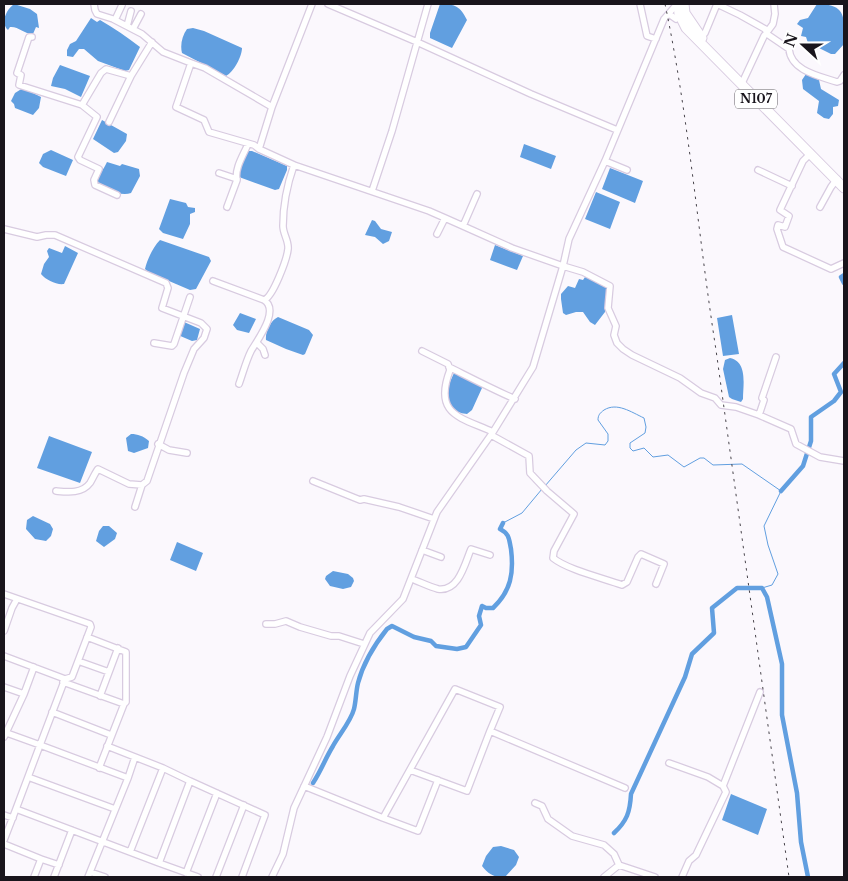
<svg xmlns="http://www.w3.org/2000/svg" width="848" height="881" font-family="'Libre Baskerville',serif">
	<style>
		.water { fill: #619fe0 }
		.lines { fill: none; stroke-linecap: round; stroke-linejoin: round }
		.stream { stroke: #619fe0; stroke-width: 1 }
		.canal { stroke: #619fe0; stroke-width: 4.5 }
		.minor-casing { stroke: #d8cbe0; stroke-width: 8 }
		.highway-casing { stroke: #d8cbe0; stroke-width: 11 }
		.minor { stroke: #fff; stroke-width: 5.5 }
		.highway { stroke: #fff; stroke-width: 9 }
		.rail { stroke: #47434a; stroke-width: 1; stroke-dasharray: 2.5 5; stroke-linecap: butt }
		.labels { text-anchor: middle; stroke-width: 4; stroke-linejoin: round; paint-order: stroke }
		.shield { fill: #fff; stroke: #5e5b60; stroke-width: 1 }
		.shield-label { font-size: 12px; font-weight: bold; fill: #19151c }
	</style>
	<rect width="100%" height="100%" fill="#fbf8fd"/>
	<!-- water -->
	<path class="water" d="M14,4L30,9L37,14L39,28L36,27L33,34C24,34 18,26 10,27L8,30C0,23 6,10 14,4Z
		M440,4C455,4 460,6 467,20L452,48L430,38V33Z
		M817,4C848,4 844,19 844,44L835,54H831L819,48L814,52L810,49L806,37L801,36L803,28L797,24L800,20L808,18Z
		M91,18L97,22L100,20C114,28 127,37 140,47L129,70L125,71L98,61L84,49H79L73,57L67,56V50L70,44L76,41Z
		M193,28L204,31L242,48C242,56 234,72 226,76L182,53C180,45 182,36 187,29Z
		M60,65L90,76L81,97L65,89L51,86L53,78Z
		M806,74L819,80L821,89L839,100L838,106L833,107V114L829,119L824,118L817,113L819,101L803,89L802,80Z
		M23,88L41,97L39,108L33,115L15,108L14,104L11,101L15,93Z
		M102,120L127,134L126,141L118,152L114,153L93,139Z
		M524,144L556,156L551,169L520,157Z
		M51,150L73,160L66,176L43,167L39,163L43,154Z
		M248,151H252L287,166V170L279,189L275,190L239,177L238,173Z
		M107,162L120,166L122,164L139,169L140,176L131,193C121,197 104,189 96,182C99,173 103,171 107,162Z
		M610,168L643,181L635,203L602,189Z
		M596,192L620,202L610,229L585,219Z
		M170,199L186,203L188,207L195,208V212L190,214V224L183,239L163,233L159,229Z
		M372,220L375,221L381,229L392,232L389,241L383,244L375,237L365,235Z
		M160,240L209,257L211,261L196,289L190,290L148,272L145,269C147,260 153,247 160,240Z
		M495,245L523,256L517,270L490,260Z
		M65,246L78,253L64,284C56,285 46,280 41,274L44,264L49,257L47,251L49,248L62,253Z
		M585,277L590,278L608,289L605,312L595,325L590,322L583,312H576L566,315L563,313L561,299V294L568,286L575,288L579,279L583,280Z
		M240,313L256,319L249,333L237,330L233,325Z
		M732,315L739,354L723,356L717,318Z
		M278,317L309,330L313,335L305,354L303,355L286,349L266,340C265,332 271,320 278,317Z
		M184,322L200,329L197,340L192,341L178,335Z
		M730,358C748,362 743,385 743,399L741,402L732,399L729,397L723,369L725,360Z
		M454,373L482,385V388L472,410L467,414C441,411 445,391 454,373Z
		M131,434C138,434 143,436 149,441L148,448L134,453L128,451L126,438Z
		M49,436L92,452L80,483L37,468Z
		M33,516L50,524L53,529L51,536L46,541L35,539L26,529L27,520Z
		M103,526H109L117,533L115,539L104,547L96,541L99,531Z
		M177,542L203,553L196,571L170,560Z
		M333,571L348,574L353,578L354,581L351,587L343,589L330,586L325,579L326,576Z
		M731,794L767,809L758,835L722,820Z
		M501,846L514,850L519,857L516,865L505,877C495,878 488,874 482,866L486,856L493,847Z"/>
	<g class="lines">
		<!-- stream -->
		<path class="stream" d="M545,486L576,450L586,443L605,445L608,441V434L598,420C598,415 600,413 604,410C617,402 631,412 644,418L646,427L645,433L630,443V448L633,451L644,448L653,457L668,455L684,467L700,458H704L713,465L742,464L781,491L764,526L768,545L778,574L772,585L762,588
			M503,523L522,513L542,489"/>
		<!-- canal -->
		<path class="canal" d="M844,275L841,277L844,283
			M781,491L803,466L811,441V417L834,401L841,392L834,374L844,363
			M313,783C322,769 325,759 333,746C339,735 351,721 354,709C356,701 356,691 358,683C363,664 375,644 387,629L392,626L414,637L431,641L436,646L457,649L466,647L481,625L479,616L482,606L486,608H493C511,591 514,573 511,549C509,540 510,534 500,529L503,523
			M614,833C627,821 630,812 631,794L685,677L692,654L714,633L712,608L737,588H762L767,597L782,664V715L797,793L801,842L808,877"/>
		<defs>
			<path id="minor" d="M94,4L95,10L97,14L113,19L142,34L163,52L191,63L176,107L204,120L209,132L254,145L259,149
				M328,4L417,42L531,94L617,130
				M640,4L647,36L656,39
				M677,4L664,19L605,161L569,239L563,266L583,272L610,286L608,308L616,326L614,335L617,343L623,349L632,355L680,378L701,393L715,398L721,405L736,407L759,415
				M717,4L740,15L765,29L767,34L789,49C791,71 819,76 837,82L840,81L844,75
				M669,14L676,19
				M115,20L122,5
				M127,26L131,11
				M133,29L141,14
				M32,37H29L17,73L21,75L19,85L82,105L97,117L78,157L80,160L99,169L94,180L95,185L117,195
				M701,37L705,33L717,4
				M191,63L205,68L272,107
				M743,81L764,36L773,24L775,14L774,4
				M82,105L101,73L106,69L131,76L152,42
				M109,122L131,76
				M811,153L803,161L780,210L789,216L785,227L778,225L777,229L783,247L831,269L844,263
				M605,161L627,170
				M294,165L429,211L445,218
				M758,170L792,186
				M219,173L237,179
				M372,191L392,131L428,4
				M477,194L463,226L512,248L563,266L533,367L493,432
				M227,207L237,180C234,169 244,154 248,144
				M820,207L831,187L837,179
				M4,229L37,237L46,235H55L166,283L168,288L162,308L201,323L207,329L204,338L194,349L184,373L147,481L142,485L129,484L98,469C95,473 93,478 90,483C82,494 67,492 56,491
				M437,234L445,218L463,226
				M213,281L264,300C280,310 258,339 251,351C246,361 243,373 239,384
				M264,300C273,297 287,259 288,249C289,241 283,234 283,226C283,205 287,185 294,165L259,149L272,107L312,4
				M154,343L172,346L174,344L190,297
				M257,343L263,349L265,355
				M776,357L762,398L764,400L759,415L791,429L796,444L820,457L844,461
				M449,367C471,378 492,389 515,399
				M491,435L529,456L530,473L547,491L574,514L554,551L553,558C568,570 603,578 622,585L627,582L638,557L641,554L664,564L656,584
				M158,444L169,450L187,453
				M313,481L360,500L364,499L399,507L434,519
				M135,507L142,485
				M422,550L441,557
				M412,579C420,582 430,587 438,589C459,592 465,563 471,549L490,555
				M4,594L90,624L91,627L72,677L65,679
				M266,624H275L286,621L300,627L331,636H339L364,644
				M4,631L12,608L17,599
				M4,656L65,679L40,745L4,732
				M78,661L109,672
				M63,682L124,704L126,702V652L87,637
				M4,687L24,694
				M100,696L118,648
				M52,712L111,735
				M4,737L24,694L34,667
				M107,746L163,768
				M669,763L708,777L723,786L760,692
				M99,768L124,704
				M410,770L467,791L490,731
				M28,777L115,809
				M128,778L135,757
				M190,781L265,815L242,877
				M304,786L383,818L455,689L500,707L490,731L625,788
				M535,803L542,806L548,819L572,836L604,845L614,854L619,865
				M4,815L13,818
				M383,818L418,831L438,780
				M4,840L16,809
				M4,844L41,859
				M130,852L163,768L190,781L159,863L198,877
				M90,872L128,778L40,745L16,809C64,827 111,845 159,863
				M186,873L217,793
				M34,877L41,859L59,865
				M54,877L72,830
				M88,877L90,872L105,877
				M216,877L244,805
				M272,877L283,854L294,808L327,737L350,676L370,633L403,599L437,512L493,432C460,417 433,415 450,370L448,364L422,351
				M604,877L619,865L655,877
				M682,877L689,861L696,855L726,792L723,786"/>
			<path id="highway" d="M678,4L679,14L686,28L844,188
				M684,4L685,13L702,38"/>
		</defs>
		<!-- minor casing -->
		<use href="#minor" class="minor-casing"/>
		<!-- highway casing -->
		<use href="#highway" class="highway-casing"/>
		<!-- minor -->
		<use href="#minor" class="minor"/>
		<!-- highway -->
		<use href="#highway" class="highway"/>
		<!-- rail -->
		<path class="rail" d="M665,4C689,118 698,235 716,350L789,877"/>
	</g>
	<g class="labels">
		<!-- shield labels -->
		<rect class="shield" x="735" y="89.5" width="42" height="19" rx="4"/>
		<g class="shield-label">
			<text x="756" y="103">N107</text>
		</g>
	</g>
	<!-- border -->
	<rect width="848" height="881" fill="none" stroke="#19151c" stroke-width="10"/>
	<!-- north arrow -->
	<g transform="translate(803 45) rotate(291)" stroke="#ffffff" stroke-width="4" paint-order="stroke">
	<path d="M0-4L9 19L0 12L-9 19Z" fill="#19151c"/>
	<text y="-8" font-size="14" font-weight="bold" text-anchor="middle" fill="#19151c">N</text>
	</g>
</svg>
